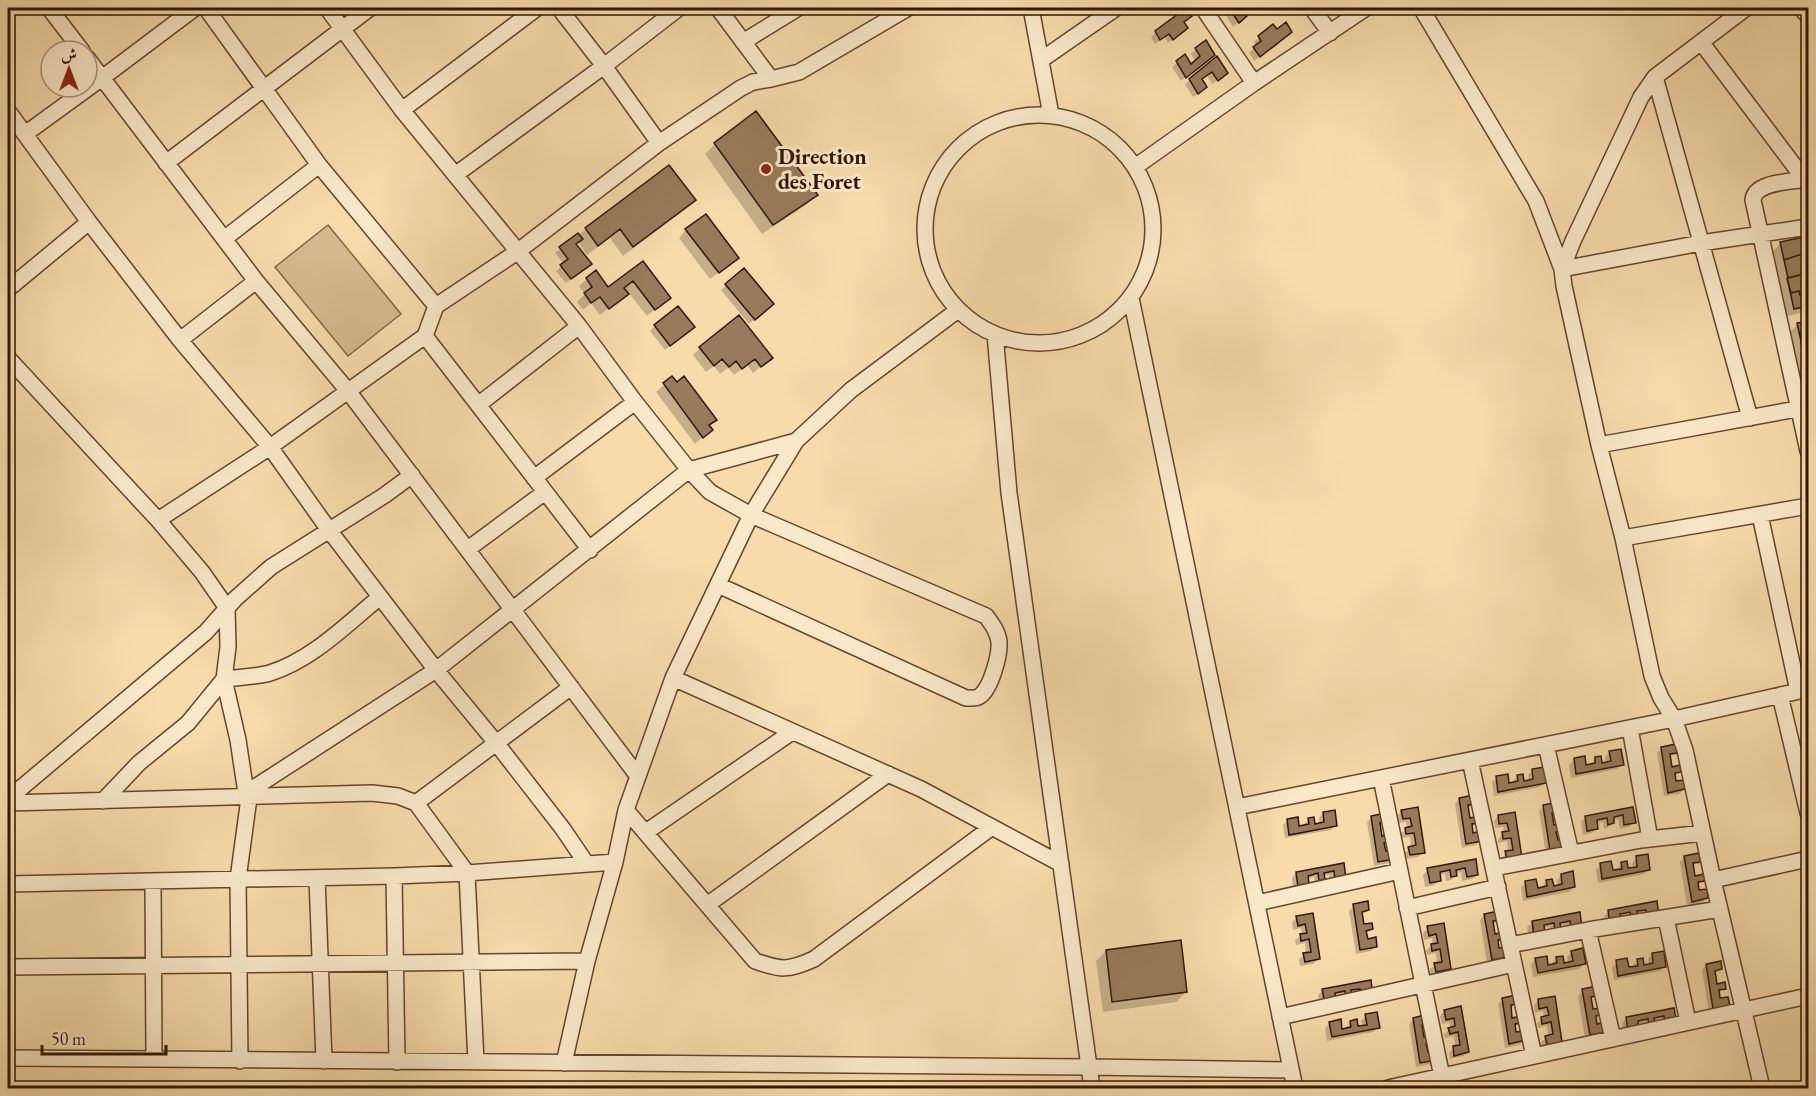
<svg xmlns="http://www.w3.org/2000/svg" width="1816" height="1096" font-family="'EB Garamond',Amiri,serif">
	<style>
		.green { fill: #d5b98e; stroke: #836648; stroke-width: 1.5 }
		.shadow { fill: #0003 }
		.building { fill: #987b5a; stroke: #311403; stroke-width: 1.5 }
		.lines { fill: none; stroke-linecap: round; stroke-linejoin: round }
		.minor-casing { stroke: #62462d; stroke-width: 18 }
		.minor { stroke: #fae8c8; stroke-width: 15 }
		.poi-dot { fill: #8f2418; stroke: #fae8c8; stroke-width: 2 }
		.labels { text-anchor: middle; stroke-width: 6; stroke-linejoin: round; paint-order: stroke }
		.poi-label { font-size: 22px; font-weight: bold; fill: #311403; stroke: #fae8c8; text-anchor: start }
	</style>
	<rect width="100%" height="100%" fill="#f7dbab"/>
	<filter id="stains"><feTurbulence type="fractalNoise" baseFrequency=".00333" numOctaves="4"/><feColorMatrix values="0 0 0 0 .2 0 0 0 0 .09 0 0 0 0 .02 0 0 0 .5 -.17"/></filter>
	<radialGradient id="worn" r=".72"><stop offset=".6" stop-color="#630" stop-opacity="0"/><stop offset="1" stop-color="#630" stop-opacity=".3"/></radialGradient>
	<!-- green -->
	<path class="green" d="M328,225L401,314L348,356L275,267Z"/>
	<!-- shadow -->
	<path class="shadow" d="M1232,8H1243L1241,9V21L1233,27L1225,14Z
		M1249,8H1261L1252,14Z
		M1190,16L1183,23L1181,33L1168,43L1164,37L1155,44L1151,37L1156,32Z
		M1273,26L1286,36L1254,61L1249,53L1256,46L1254,42Z
		M1196,49L1209,59L1181,81L1172,67L1177,63L1191,66L1196,62L1191,54Z
		M1217,59L1221,78L1212,84L1207,75L1201,80V92L1193,97L1185,84Z
		M756,113L816,195L806,205L762,234L705,154L715,144Z
		M694,200L684,210L623,256L610,238L587,255L578,242L575,244L585,268L566,283L556,271L564,264L555,253L586,229Z
		M686,230L737,258L710,279L679,238Z
		M1808,238V311L1787,316L1773,251L1781,243Z
		M642,263L669,298L647,316L628,292L600,315L591,303L583,310L577,302L585,294L579,286L595,272L608,289Z
		M744,270L768,309L749,324L721,290Z
		M1808,322V396L1804,397L1790,332L1798,324Z
		M655,326L688,332L665,350L650,331Z
		M700,348L771,358L753,373L747,365L734,375L728,368L720,374L714,366L706,372L693,355Z
		M672,378L715,420L708,426L711,430L695,444L656,392Z
		M1662,748L1676,752L1669,757L1671,768L1680,771L1675,776V783L1684,789L1679,794L1664,796L1657,753Z
		M1610,752L1622,764L1617,769L1571,778L1569,765L1574,760L1585,767L1591,766L1595,759L1600,765L1606,764L1605,757Z
		M1533,770L1545,782L1540,787L1494,796L1492,782L1497,778L1508,785L1513,784V781L1518,776L1523,782L1529,781L1528,775Z
		M1459,799L1474,803L1467,809L1468,819L1478,822L1471,827L1472,834L1481,840L1476,845L1462,848L1455,804Z
		M1544,807L1558,811L1551,816L1553,827L1562,830L1555,835L1557,842L1546,855L1539,811Z
		M1417,808L1423,852L1418,857L1405,859L1404,853L1411,848L1410,837L1401,838L1400,834L1407,829L1406,822L1398,823L1397,816L1402,811Z
		M1632,808L1634,822L1629,827L1620,829L1618,819L1612,820L1608,828H1604L1603,822L1596,823L1597,828L1592,833L1583,835L1581,822L1586,817Z
		M1323,813L1335,825L1331,830L1285,838L1283,825L1288,820L1298,828L1304,827V824L1309,819L1314,825L1319,824V818Z
		M1514,813L1520,857L1502,864L1501,858L1508,852L1507,841L1498,843V839L1504,833L1503,827L1495,828L1494,821L1499,816Z
		M1372,817L1386,822L1379,827L1380,838L1390,841L1383,846L1384,853L1393,858L1389,863L1374,866L1367,822Z
		M1685,857L1699,861L1692,867L1694,877L1703,880L1698,885V892L1707,898L1702,903L1687,906L1680,862Z
		M1637,858L1649,870L1644,874L1598,883L1596,870L1601,865L1612,872L1617,871V869L1622,864L1627,870L1633,869L1632,863Z
		M1474,861L1477,875L1472,879L1462,881L1461,872L1455,873V875L1451,880L1446,881L1445,874L1439,875V881L1434,885L1425,887L1423,875L1428,870Z
		M1343,864L1331,885L1329,875L1323,876L1324,879L1319,884H1315L1314,877L1307,879L1293,891L1292,878L1296,873Z
		M1562,875L1574,887L1569,892L1523,901L1521,887L1526,883L1537,890L1543,889L1542,886L1547,881L1552,888L1558,887L1557,880Z
		M1655,903L1643,923L1642,914L1636,915L1627,923L1626,916L1619,917L1606,929L1604,916L1609,912Z
		M1354,906L1368,910L1361,915L1362,926L1372,929L1365,934L1366,941L1375,947L1371,951L1356,954L1349,911Z
		M1579,914L1567,934L1565,925L1559,926L1550,934L1549,927L1543,928L1529,940L1527,927L1532,923Z
		M1312,915L1318,959L1313,964L1300,966L1299,959L1306,954L1305,943L1296,945L1295,940L1302,935L1301,928L1293,930L1292,922L1297,918Z
		M1485,915L1499,919L1492,925L1494,935L1503,938L1498,943V950L1507,956L1502,961L1487,964L1480,920Z
		M1443,925L1449,969L1444,974L1431,976L1430,969L1437,964L1436,953L1427,955L1426,950L1433,945L1432,938L1424,940L1423,933L1428,928Z
		M1106,951L1186,992L1176,1002L1103,1012L1096,961Z
		M1572,952L1584,964L1579,969L1533,977L1531,964L1536,959L1547,967L1553,965L1552,963L1557,958L1562,964L1568,963L1567,957Z
		M1652,955L1665,966L1660,971L1614,980L1612,967L1617,962L1627,969L1633,968V965L1638,961L1643,967L1649,966L1648,959Z
		M1706,965L1721,969L1714,974L1715,985L1724,988L1718,993L1719,1000L1728,1006L1709,1013L1702,970Z
		M1370,982L1372,995L1341,1002L1340,995L1334,996L1320,1008L1318,995L1323,990Z
		M1583,991L1597,995L1590,1000L1592,1011L1601,1014L1596,1018V1026L1605,1031L1600,1036L1585,1039L1578,996Z
		M1553,998L1560,1041L1555,1046L1542,1049L1541,1042L1548,1037L1547,1026L1538,1028L1537,1023L1544,1018L1543,1011L1535,1013L1534,1005L1539,1000Z
		M1503,999L1517,1003L1509,1009L1511,1019L1521,1022L1514,1027L1515,1034L1524,1040L1520,1045L1505,1048L1498,1004Z
		M1460,1008L1468,1052L1463,1056L1450,1059L1449,1053L1455,1047L1454,1036L1445,1038L1444,1034L1451,1029L1449,1022L1442,1024L1440,1016L1445,1011Z
		M1673,1009L1661,1030L1659,1020L1653,1021L1645,1029L1644,1023L1637,1024L1624,1036L1622,1023L1627,1018Z
		M1366,1016L1378,1027L1373,1032L1327,1041L1325,1028L1330,1023L1341,1030L1347,1029L1346,1027L1351,1022L1356,1028L1362,1027L1361,1021Z
		M1414,1019L1428,1023L1421,1028L1423,1039L1432,1042L1425,1047L1426,1054L1436,1059L1431,1064L1416,1067L1409,1024Z"/>
	<!-- building -->
	<path class="building" d="M1186,8L1192,16L1184,22L1188,28L1173,40L1169,34L1160,40L1155,31Z
		M1229,8H1244L1247,16L1239,23Z
		M1286,22L1292,32L1260,57L1253,47L1261,41L1258,36L1273,24L1277,29Z
		M1206,40L1215,55L1186,78L1176,61L1185,54L1191,64L1200,56L1195,48Z
		M1217,56L1228,73L1218,81L1212,72L1202,79L1207,87L1198,94L1189,79Z
		M756,111L818,195L773,225L714,143Z
		M669,165L696,200L633,247L620,229L598,246L585,228Z
		M706,214L739,258L719,273L685,229Z
		M578,233L583,239L576,244L592,264L571,279L560,265L568,259L559,247Z
		M1808,236V273L1788,278L1780,242Z
		M1805,253L1808,273L1788,278L1784,260Z
		M643,261L671,298L655,310L633,281L624,288L629,294L609,309L600,297L591,303L584,293L592,287L586,278L596,270L608,287Z
		M744,268L774,304L755,320L725,284Z
		M1808,273V306L1794,309L1787,278Z
		M1808,273V293L1800,295L1799,291L1791,293L1787,278Z
		M678,306L695,327L670,346L654,325Z
		M739,315L773,358L761,367L755,359L742,369L736,361L729,367L722,359L714,366L699,347Z
		M1808,321V358L1805,359L1797,323Z
		M1808,340V358L1805,359L1801,342Z
		M672,376L677,382L684,376L717,420L709,425L713,430L703,438L663,383Z
		M1676,744L1678,753L1670,754L1672,767L1680,765L1681,772L1675,773L1676,781L1684,780L1685,789L1668,793L1661,747Z
		M1621,749L1624,765L1576,774L1574,758L1585,756L1586,765L1595,763V757L1601,756L1602,763L1611,761L1609,751Z
		M1544,767L1547,783L1498,792L1496,776L1508,774L1509,783L1518,781L1517,775L1523,774L1524,781L1533,779L1532,769Z
		M1474,795L1475,804L1468,805L1470,818L1478,816L1479,823L1472,824L1473,833L1481,831L1483,841L1466,844L1459,798Z
		M1558,802L1560,811L1552,813L1554,825L1562,823L1563,830L1556,832L1558,840L1566,838L1567,848L1550,851L1543,805Z
		M1418,807L1425,853L1410,855L1408,847L1416,845L1414,833L1406,834L1405,828L1412,826L1410,818L1403,819L1401,810Z
		M1633,807L1636,823L1624,825L1623,815L1614,817V823L1608,825L1607,818L1597,820L1598,829L1587,831L1585,816Z
		M1335,810L1337,826L1289,835L1287,819L1298,817L1299,826L1309,824L1308,818L1314,817L1315,824L1324,822L1323,812Z
		M1515,812L1522,858L1507,860L1505,851L1513,850L1511,838L1503,839L1502,832L1509,831L1507,823L1499,824L1498,815Z
		M1386,813L1387,822L1380,823L1382,836L1390,834L1391,841L1384,843L1386,851L1394,849L1395,859L1378,862L1371,816Z
		M1699,853L1701,862L1693,863L1695,876L1704,874L1705,881L1698,882L1699,890L1707,889L1708,898L1692,902L1684,856Z
		M1648,854L1650,870L1602,879L1600,863L1611,861L1613,870L1622,869L1621,862L1627,861L1628,868L1637,867L1636,856Z
		M1476,859L1478,875L1467,877L1465,868L1456,870L1457,876L1451,877L1450,870L1440,872L1441,881L1430,883L1427,868Z
		M1344,863L1346,879L1335,881L1334,871L1324,873L1325,879L1319,881L1318,873L1308,876L1309,884L1298,887L1296,872Z
		M1573,871L1575,887L1527,897L1525,881L1536,879L1538,888L1547,886L1546,880L1552,879L1554,886L1562,884L1561,874Z
		M1368,901L1369,910L1362,912L1364,924L1372,923L1373,929L1366,931L1368,939L1376,937L1377,947L1360,950L1353,904Z
		M1657,901L1659,917L1648,919L1646,910L1637,911L1638,918L1632,919L1630,912L1620,914L1622,923L1610,925L1608,910Z
		M1499,911L1501,920L1493,921L1495,934L1503,932L1505,939L1498,940L1499,948L1507,947L1508,957L1492,960L1484,914Z
		M1580,912L1582,928L1571,930L1570,921L1560,923L1561,929L1555,930L1554,923L1544,925L1545,934L1534,936L1532,921Z
		M1313,913L1320,959L1305,962L1303,953L1311,952L1309,939L1301,941L1300,934L1307,933L1305,924L1298,926L1296,916Z
		M1444,923L1451,969L1436,972L1434,963L1442,962L1440,949L1432,951L1431,944L1438,943L1436,934L1429,936L1427,926Z
		M1181,940L1187,992L1112,1002L1106,950Z
		M1583,948L1586,964L1538,973L1535,958L1547,956L1548,965L1557,963L1556,957L1563,956L1564,963L1573,961L1571,951Z
		M1664,951L1666,967L1618,976L1616,960L1627,958L1629,967L1638,966L1637,959L1643,958L1644,965L1653,963L1652,953Z
		M1721,961L1722,969L1715,971L1717,984L1725,982L1726,989L1719,990L1720,998L1728,997L1730,1006L1713,1009L1706,964Z
		M1371,980L1373,996L1362,998L1360,989L1351,990L1352,997L1346,998L1345,991L1335,993L1336,1002L1325,1004L1322,989Z
		M1597,986L1599,995L1591,997L1593,1009L1601,1008L1603,1014L1596,1016L1597,1024L1605,1022L1606,1032L1590,1035L1582,989Z
		M1517,995L1518,1004L1511,1005L1512,1018L1521,1016L1522,1023L1515,1024L1516,1032L1524,1031L1526,1040L1509,1044L1502,998Z
		M1555,996L1562,1042L1547,1045L1545,1036L1553,1034L1551,1022L1542,1024L1541,1017L1549,1015L1547,1007L1539,1009L1538,999Z
		M1461,1006L1469,1052L1454,1056L1453,1046L1460,1045L1458,1032L1450,1034L1448,1028L1455,1026L1454,1018L1446,1020L1444,1010Z
		M1674,1008L1677,1024L1665,1026L1664,1016L1654,1018L1655,1024L1649,1026L1648,1019L1638,1021L1639,1030L1628,1032L1626,1017Z
		M1377,1012L1380,1028L1332,1037L1329,1022L1341,1019L1342,1029L1351,1027L1350,1021L1357,1019L1358,1026L1367,1025L1365,1014Z
		M1428,1014L1430,1023L1422,1025L1424,1037L1432,1036L1433,1042L1426,1044L1428,1052L1436,1050L1437,1060L1420,1063L1413,1018Z"/>
	<g class="lines">
		<defs>
			<path id="minor" d="M49,8L82,51
				M206,8L319,165L436,306
				M327,8L402,110L579,326L635,402L689,470L710,492L751,515L986,616C992,624 998,632 999,642C1000,655 991,688 980,696C976,699 971,698 966,698L718,585
				M559,8L604,66L659,143
				M718,8L771,79
				M1031,8L1051,115
				M1203,8L1254,83
				M1312,8L1330,33
				M1421,8L1536,201L1562,269L1701,243L1808,227
				M1746,8L1655,77L1641,97L1573,241L1562,269L1564,286L1599,445L1808,407
				M1801,8L1808,16
				M743,42L798,8
				M1701,42L1805,180
				M87,58L256,281L348,391L637,775
				M1041,60L1116,8
				M1655,77L1750,418
				M402,110L537,8
				M8,111L89,222L180,340L270,447L329,530L436,670L497,744L563,829L586,863
				M925 229a114 114 0 1 1 228 0a114 114 0 1 1-228 0Z
				M25,134L102,78L195,8
				M166,163L370,8
				M1135,167L1254,83L1366,8
				M455,175L604,66L679,8
				M1808,179C1792,182 1755,181 1753,200L1808,451
				M224,239L319,165
				M8,289L89,222
				M1131,298L1295,1088
				M995,334L1009,493L1092,1088
				M425,336L590,550
				M180,340L256,281
				M8,358L158,520L202,572L227,608L228,647L224,679L238,740L246,793
				M478,405L579,326
				M1599,445L1623,538L1808,506
				M534,478L635,402
				M1760,515L1798,691
				M158,520L270,447L425,336L436,306L517,252L659,143L741,88L753,82L771,79L799,72L908,8
				M1623,538L1652,676L1661,698L1674,719L1808,689
				M468,549L545,492
				M673,678L921,789L1061,864
				M1780,695L1808,813
				M1630,728L1650,839
				M1546,745L1571,853
				M1470,760L1534,1056
				M1381,778L1442,1077
				M8,799L206,632L235,599L271,567L385,495L412,475
				M103,801L139,763L188,723L224,679C239,677 256,677 270,673C312,660 347,624 380,597
				M8,803L372,793L398,796L416,803L467,873L476,1062
				M416,803L571,687
				M1237,807L1674,719L1685,750L1713,880L1762,1088
				M626,810L755,961C781,970 788,971 814,959L992,827
				M646,832L792,732
				M1494,868L1641,840L1703,833
				M394,876L397,1062
				M317,878L324,1061
				M1713,880L1808,859
				M8,884L394,876L467,873L615,862L626,810L673,678L751,515L796,441L851,390L958,310
				M1257,903L1400,871
				M707,905L888,774
				M1407,908L1498,887
				M1666,918L1688,1022
				M1588,930L1613,1039
				M1510,945L1588,930L1720,909
				M8,967L587,961
				M1280,1017L1514,964
				M8,1058L154,1059L153,882
				M154,1059L1089,1067L1291,1070
				M240,1061L238,879L249,798L246,793L436,670L689,470L796,441
				M564,1063L587,961L615,862
				M1388,1088L1808,996"/>
		</defs>
		<!-- minor casing -->
		<use href="#minor" class="minor-casing"/>
		<!-- minor -->
		<use href="#minor" class="minor"/>
	</g>
	<!-- markers -->
	<circle class="poi-dot" cx="766" cy="169" r="6"/>
	<g class="labels">
		<!-- poi labels -->
		<g class="poi-label">
			<text x="778" y="164">Direction<tspan x="778" dy="25">des Foret</tspan></text>
		</g>
	</g>
	<!-- margin -->
	<rect width="1816" height="1096" fill="none" stroke="#f7dbab" stroke-width="30"/>
	<rect x="9" y="9" width="1798" height="1078" fill="none" stroke="#311403" stroke-width="3"/>
	<rect x="15" y="15" width="1786" height="1066" fill="none" stroke="#311403" stroke-width="1.5"/>
	<!-- north arrow -->
	<g transform="translate(69 69)"><circle r="28" fill="#fae8c8" stroke="#aa9379" stroke-width="1.5"/>
	<path d="M0-4.5L10 22L0 15L-10 22Z" fill="#8f2418"/>
	<text y="-9" font-size="16" font-weight="bold" text-anchor="middle" fill="#311403">ش</text>
	</g>
	<!-- scale -->
	<path d="M42 1045v9h124v-9" fill="none" stroke="#311403" stroke-width="3"/>
	<text x="51" y="1045" font-size="18" fill="#311403" stroke="#fae8c8" stroke-width="4.5" paint-order="stroke">50 m</text>
	<rect width="100%" height="100%" filter="url(#stains)"/>
	<rect width="100%" height="100%" fill="url(#worn)"/>
</svg>
